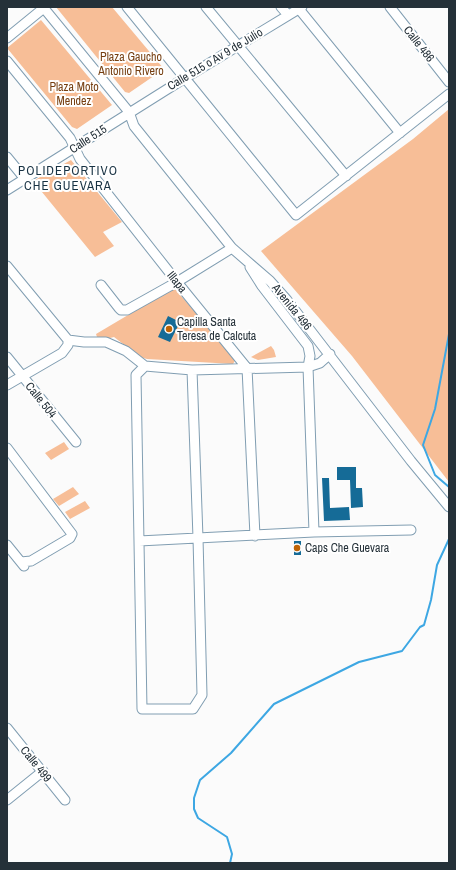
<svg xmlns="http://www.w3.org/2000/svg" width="456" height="870" font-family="'Archivo Narrow',sans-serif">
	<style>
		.green { fill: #f7be97 }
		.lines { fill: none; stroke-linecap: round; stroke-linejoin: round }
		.stream { stroke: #3da7e3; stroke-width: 2 }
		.building { fill: #156b97 }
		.minor-casing { stroke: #819eb2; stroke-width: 11 }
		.minor { stroke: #fff; stroke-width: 9 }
		.poi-dot { fill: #bd6307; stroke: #fff; stroke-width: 1.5 }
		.labels { text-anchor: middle; stroke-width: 4; stroke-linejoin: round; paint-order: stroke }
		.street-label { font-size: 12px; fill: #253139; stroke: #fff }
		.park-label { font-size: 12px; fill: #763f11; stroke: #fff }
		.poi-label { font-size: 12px; fill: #253139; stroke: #fff; text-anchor: start }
		.neighbourhood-label { font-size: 13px; letter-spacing: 1px; fill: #183243; stroke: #fff }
	</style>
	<rect width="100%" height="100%" fill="#fbfbfb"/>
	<!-- green -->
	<path class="green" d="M56,7H112L164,69L129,93L125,92Z
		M41,20L112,105L77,129L72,127L7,48Z
		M449,109V482L352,356L261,251L413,139Z
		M71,160L122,222L103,232L114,246L95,257L33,181Z
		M172,289H175L236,359L233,364L147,359L140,357L114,337L110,338L97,337L96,334Z
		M271,346L274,350L276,357L258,360L251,357Z
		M64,442L69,449L51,460L45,453Z
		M73,487L79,494L59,506L53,499Z
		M85,501L90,508L70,519L65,512Z"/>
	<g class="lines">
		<!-- stream -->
		<path class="stream" d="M449,334L435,409L423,445L435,475L449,487
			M230,863L232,854L227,837L198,818L194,809V798L200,780L231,753L274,704L359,662L402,651L420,627L424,625L431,600L437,565L449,539"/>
	</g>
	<!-- building -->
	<path class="building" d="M168,316L180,322L170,342L158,337Z
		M337,467H356V488H362L363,507L351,508L350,480H337Z
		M322,478H329L330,508L349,507L350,520L324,521Z
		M294,541H301V555H294Z"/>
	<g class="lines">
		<defs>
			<path id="minor" d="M43,7L129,112L134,126L232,248L270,281L287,300L411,461L449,507
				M127,7L296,215L449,94
				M206,7L346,176
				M281,7L288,15
				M390,7L449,82
				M299,9L400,133
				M7,38L45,7
				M7,61L70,138L80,159L177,282L247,368L255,536
				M7,157L25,179
				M7,190L185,78L302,7
				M7,266L68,340V345L62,353L7,385
				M250,267L262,286L308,346L310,356L308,367L314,532
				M101,285L119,308L121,310H127L177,282L232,248
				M68,340L84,342H106L126,351L145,366
				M7,357L76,442
				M192,370L198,538L202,695L193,709H142L136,375L145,366L192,370L308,367L320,363L330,354
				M7,448L72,534L70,538L31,561L21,562
				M139,541L314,532L411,530
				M7,545L24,566
				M7,728L65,800
				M7,800L43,771"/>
		</defs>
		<!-- minor casing -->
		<use href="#minor" class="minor-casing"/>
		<!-- minor -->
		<use href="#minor" class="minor"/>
	</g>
	<!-- markers -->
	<g class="poi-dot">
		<circle cx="169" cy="329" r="4"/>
		<circle cx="297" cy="548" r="4"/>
	</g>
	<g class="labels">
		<!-- street labels -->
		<g class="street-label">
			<text transform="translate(419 44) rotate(52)" y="4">Calle 486</text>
			<text transform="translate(215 59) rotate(-31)" y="4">Calle 515 o Av 9 de Julio</text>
			<text transform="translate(88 139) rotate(-33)" y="4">Calle 515</text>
			<text transform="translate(177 282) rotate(51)" y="4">Illapa</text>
			<text transform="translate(292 307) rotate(51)" y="4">Avenida 496</text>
			<text transform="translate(41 400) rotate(51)" y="4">Calle 504</text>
			<text transform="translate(36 764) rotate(51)" y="4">Calle 499</text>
		</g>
		<!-- park labels -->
		<g class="park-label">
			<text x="131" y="61">Plaza Gaucho<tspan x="131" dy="14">Antonio Rivero</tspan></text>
			<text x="74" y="91">Plaza Moto<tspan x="74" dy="14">Mendez</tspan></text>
		</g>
		<!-- poi labels -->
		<g class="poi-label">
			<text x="177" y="326">Capilla Santa<tspan x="177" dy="14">Teresa de Calcuta</tspan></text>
			<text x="305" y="552">Caps Che Guevara</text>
		</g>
		<!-- neighbourhood labels -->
		<g class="neighbourhood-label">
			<text x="68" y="175">POLIDEPORTIVO<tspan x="68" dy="15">CHE GUEVARA</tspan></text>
		</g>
	</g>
	<!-- border -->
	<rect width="456" height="870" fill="none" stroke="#253139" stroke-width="16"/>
</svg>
